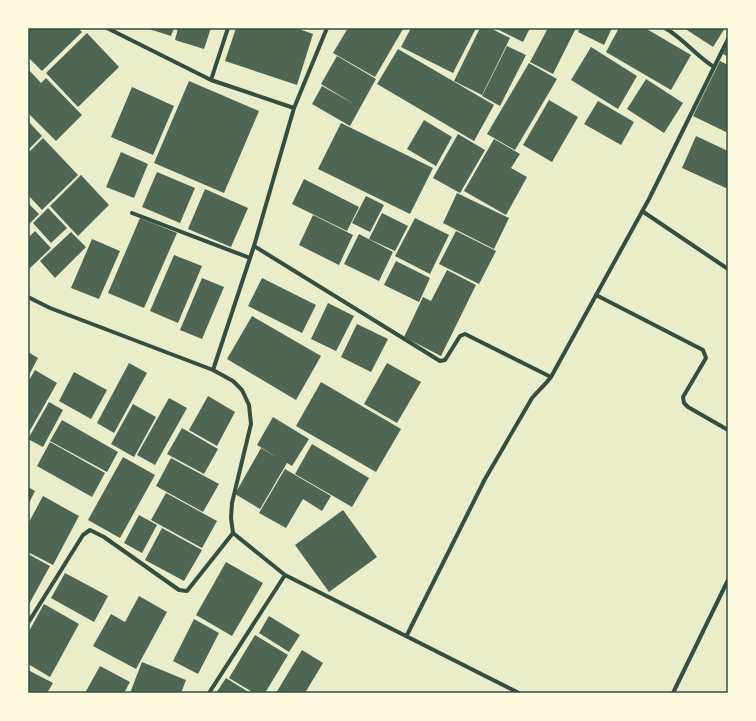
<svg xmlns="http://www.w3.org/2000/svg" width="756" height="721" font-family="Cabin,sans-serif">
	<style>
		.building { fill: #4f6655 }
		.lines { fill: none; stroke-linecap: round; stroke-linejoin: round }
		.minor { stroke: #344e41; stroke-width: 4 }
		.neatline { fill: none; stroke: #344e41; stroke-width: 1.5 }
	</style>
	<rect width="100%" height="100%" fill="#e9edc9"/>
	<!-- building -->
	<path class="building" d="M28,28H78L82,32L42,71L28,57Z
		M146,28H174L171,36Z
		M178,28H211L204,49L175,40Z
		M236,28H296L313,34L297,85L225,61Z
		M348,28L403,29L375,77L333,53Z
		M411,28H476L453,73L401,47Z
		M480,28H490L510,38L482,95L454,81Z
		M495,28H530L523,42Z
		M548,28H576L553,74L530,62Z
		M580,28H612L604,45L578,32Z
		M619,28H645L691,55L671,90L606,52Z
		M684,28H725L713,47Z
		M87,33L119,67L78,107L46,73Z
		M728,43V57L723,54Z
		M507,46L526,55L500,106L482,96Z
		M591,47L637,76L618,109L571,80Z
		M398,49L494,105L474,141L377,84Z
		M337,56L376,79L350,126L312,104L322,86L354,104L321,84Z
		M720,61L728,65V129L726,132L693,116Z
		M529,63L557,79L515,150L487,134Z
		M28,69L41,83L46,78L82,115L56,141L28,113Z
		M646,79L683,103L664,133L627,109Z
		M189,81L259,111L224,193L154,163Z
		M132,87L174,106L153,155L111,137Z
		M549,100L578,117L552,162L523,145Z
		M598,101L634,122L621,145L584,124Z
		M424,120L452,137L436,166L407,149Z
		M28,121L42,136L28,150Z
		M341,123L433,168L410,214L318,169Z
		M458,134L485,150L460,193L433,178Z
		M696,136L728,151V189L682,168Z
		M43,138L78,175L42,210L28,195V153Z
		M494,139L520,154L511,168L527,177L506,215L464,191Z
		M121,152L148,164L134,198L106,187Z
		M157,172L195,188L180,223L142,207Z
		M81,175L109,205L78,236L50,206Z
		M304,179L359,207L347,231L292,204Z
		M205,189L248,208L231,247L188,229Z
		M457,193L509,218L494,249L443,223Z
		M366,196L384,205L370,232L352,223Z
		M28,203L39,214L28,225Z
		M48,208L67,228L51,243L33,223Z
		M382,213L408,226L395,251L369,239Z
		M313,215L353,235L339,265L299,245Z
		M140,218L177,233L144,308L108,293Z
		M415,218L449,235L430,274L395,256Z
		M35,231L51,248L28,270V238Z
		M456,231L496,251L479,284L439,264Z
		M71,232L86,247L55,278L40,261Z
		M359,234L393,252L379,281L344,264Z
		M92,239L120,251L99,299L71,288Z
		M174,255L202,266L178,323L150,311Z
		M396,261L430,278L419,302L384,285Z
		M447,270L476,285L441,356L404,337L423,297L431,301Z
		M202,278L224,287L202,339L180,330Z
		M262,278L316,305L302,333L248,306Z
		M328,303L354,316L336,351L311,339Z
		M252,316L321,356L296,400L227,359Z
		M357,324L388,339L371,372L341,357Z
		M28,352L38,358L28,377Z
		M129,363L147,373L114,433L97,423Z
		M387,363L421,382L397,423L364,404Z
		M35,370L57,383L28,434V382Z
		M74,372L107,390L91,419L59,401Z
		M321,382L401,429L376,472L296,426Z
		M208,396L235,412L217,446L189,430Z
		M169,398L187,408L155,465L137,455Z
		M49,402L63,410L43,447L28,439Z
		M133,404L156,417L134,457L111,444Z
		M273,417L309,439L292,466L287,463L260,509L235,494L261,448L278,458L257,445Z
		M62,420L118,452L107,472L50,441Z
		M182,428L218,449L204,474L167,454Z
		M50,442L105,473L92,497L37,466Z
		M312,444L369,478L352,507L295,474Z
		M123,457L155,475L120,538L88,520Z
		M171,458L219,484L203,512L156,486Z
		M285,469L331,496L322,511L303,499L286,528L259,513Z
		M28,487L35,491L28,505Z
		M166,493L217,521L202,548L151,520Z
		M43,496L79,516L53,565L28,552V524Z
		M343,510L377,557L329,592L295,545Z
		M139,515L157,525L142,553L124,543Z
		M162,528L202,550L184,581L145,560Z
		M28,554L50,566L28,606Z
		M226,562L263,583L232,636L196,615Z
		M65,573L108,596L94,622L51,598Z
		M139,596L167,612L136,669L93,646L111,614L125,622Z
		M44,604L79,624L50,677L28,664V633Z
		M269,616L300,635L289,652L259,633Z
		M194,619L219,633L198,674L173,661Z
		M255,635L288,655L265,693H254L229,678Z
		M302,650L323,663L305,693H276Z
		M142,662L186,680L181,693H130Z
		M100,666L130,682L124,693H85Z
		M28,670L53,683L47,693H28Z
		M226,678L250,693H216Z"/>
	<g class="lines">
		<!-- minor -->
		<path class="minor" d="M107,28L211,80L294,108
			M665,28C684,39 696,56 714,67
			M211,80L228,28
			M642,211L728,269
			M132,213L250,258
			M254,246L440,361L445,360L460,336L465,334L551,377
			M596,295L703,350L706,358L683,397L684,403L688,407L728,430
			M28,297L50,308L213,370L233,381L242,390L249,405L251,424L232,503L231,518L233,533L285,575L519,693
			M213,370L254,246L294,108L327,28
			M28,623L83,535L90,530L104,537L179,590L187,591L233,533
			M407,635L485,479L532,398C538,391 545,385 551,377L649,199L728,39
			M209,693L285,575
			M673,693L728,580"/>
	</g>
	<!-- border -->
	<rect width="756" height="721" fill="none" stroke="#fefae0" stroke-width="58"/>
	<rect x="29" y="29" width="698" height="663" class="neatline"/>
</svg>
